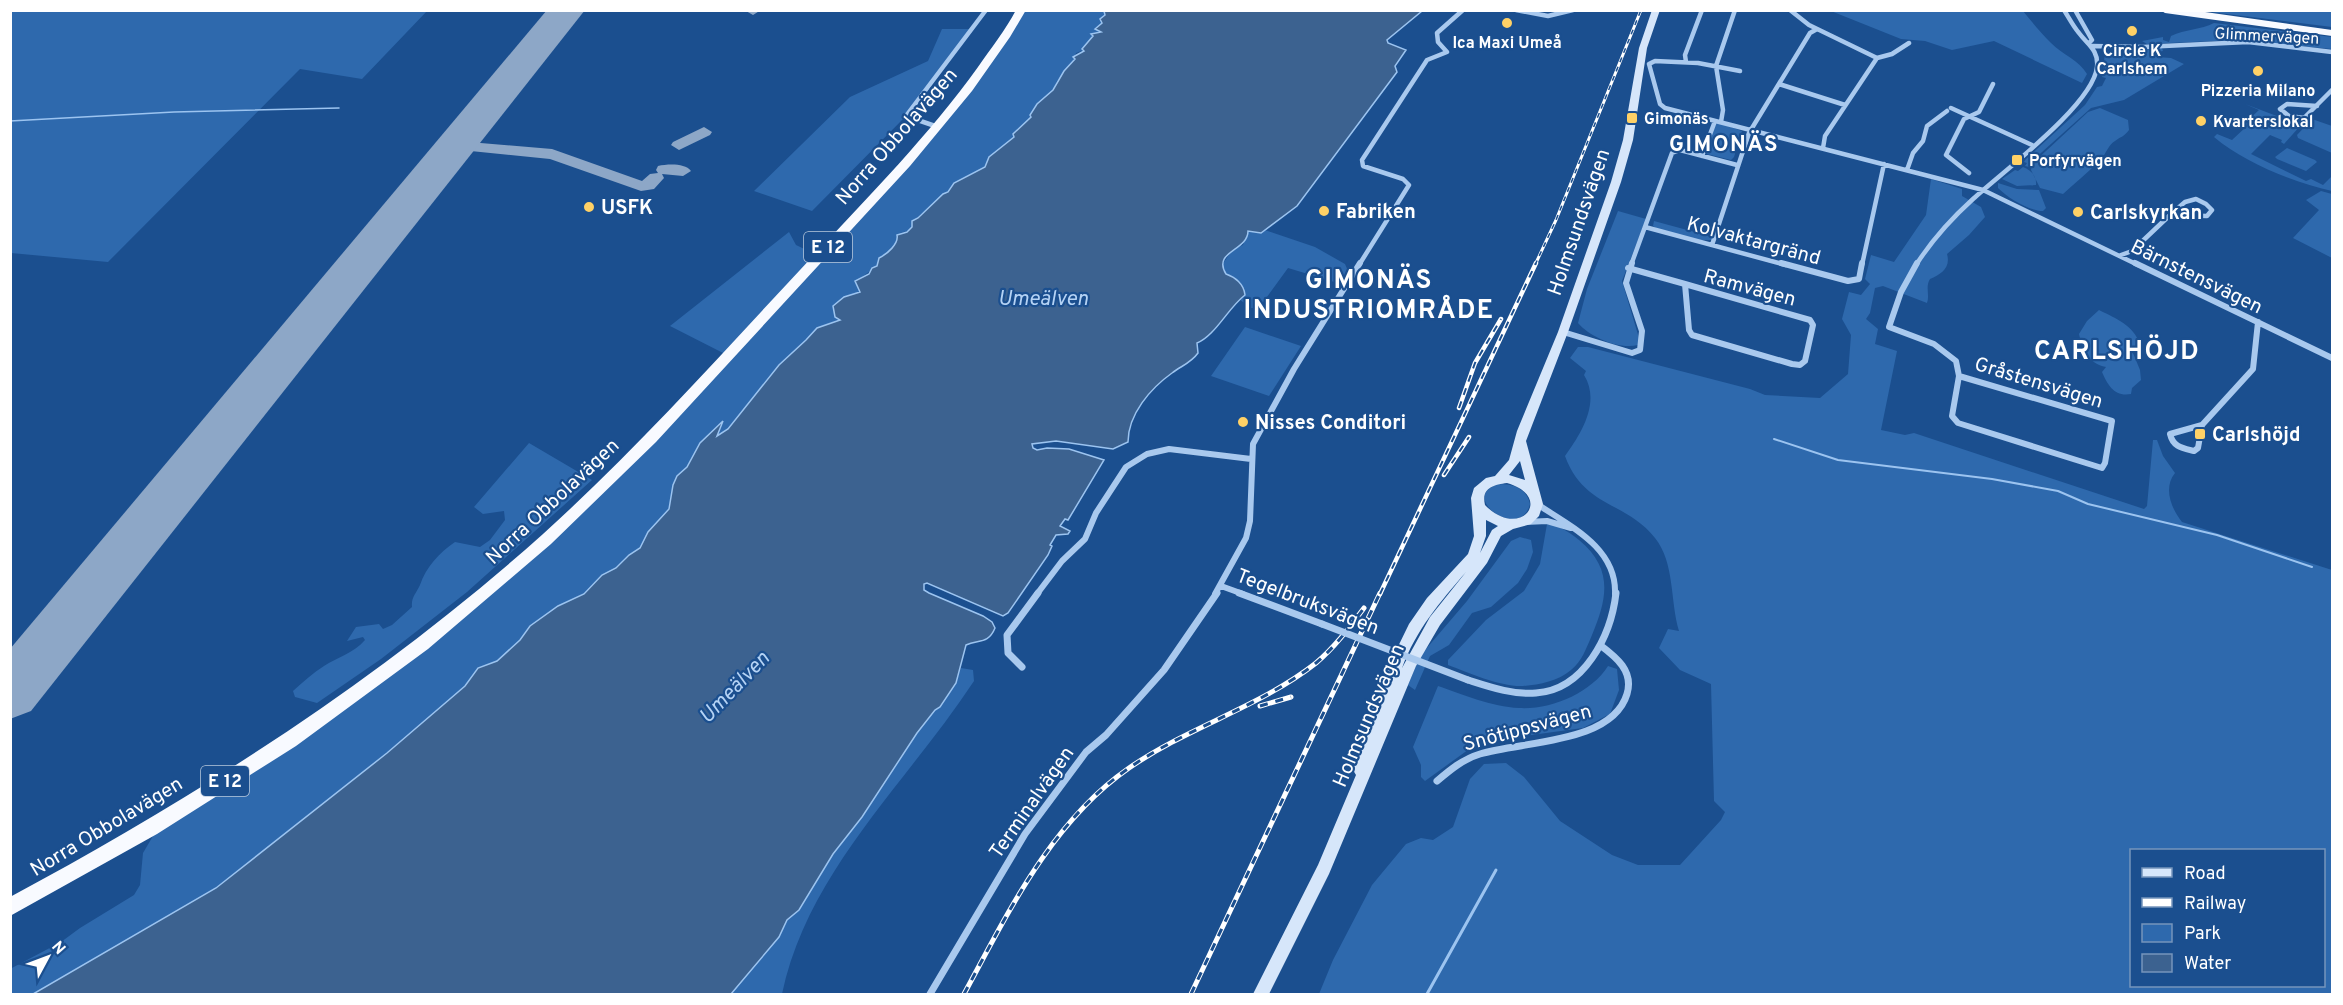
<svg xmlns="http://www.w3.org/2000/svg" width="2343" height="1005" font-family="Overpass,sans-serif">
	<style>
		.green { fill: #2e69ad; fill-rule: evenodd }
		.water { fill: #3c6290; stroke: #9cc4f0; stroke-width: 1.5 }
		.lines { fill: none; stroke-linecap: round; stroke-linejoin: round }
		.stream-far2 { stroke: #9cc4f0; stroke-width: 1.5 }
		.stream-far1 { stroke: #9cc4f0; stroke-width: 2 }
		.stream { stroke: #9cc4f0; stroke-width: 3 }
		.taxiway { fill: #8da7c7; fill-rule: evenodd }
		.runway { fill: #8da7c7; fill-rule: evenodd }
		.minor-far2 { stroke: #a9c9ee; stroke-width: 4.5 }
		.minor-far1 { stroke: #a9c9ee; stroke-width: 6 }
		.minor { stroke: #a9c9ee; stroke-width: 7 }
		.secondary { fill: #d6e6fa; fill-rule: evenodd }
		.trunk { fill: #f8faff; fill-rule: evenodd }
		.rail-far2-casing { stroke: #fff; stroke-width: 3 }
		.rail-far1-casing { stroke: #fff; stroke-width: 4.5 }
		.rail-casing { stroke: #fff; stroke-width: 5 }
		.rail-far2 { stroke: #1b4f8f; stroke-width: 1.5; stroke-dasharray: 5; stroke-linecap: butt }
		.rail-far1 { stroke: #1b4f8f; stroke-width: 2; stroke-dasharray: 7; stroke-linecap: butt }
		.rail { stroke: #1b4f8f; stroke-width: 3; stroke-dasharray: 8; stroke-linecap: butt }
		.minor-bridge { stroke: #a9c9ee; stroke-width: 7 }
		.poi-dot { fill: #ffd166; stroke: #1b4f8f; stroke-width: 2 }
		.labels { text-anchor: middle; stroke-width: 4.5; stroke-linejoin: round; paint-order: stroke }
		.far-street-label { font-size: 16px; fill: #fff; stroke: #1b4f8f }
		.far-poi-label { font-size: 16px; font-weight: bold; fill: #fff; stroke: #1b4f8f }
		.shield { fill: #1b4f8f; stroke: #bbcadd; stroke-width: 1.5 }
		.shield-label { font-size: 18px; font-weight: bold; fill: #fff }
		.street-label { font-size: 20px; fill: #fff; stroke: #1b4f8f }
		.poi-label { font-size: 20px; font-weight: bold; fill: #fff; stroke: #1b4f8f; text-anchor: start }
		.water-label { font-size: 21px; font-style: italic; fill: #b5d3f5; stroke: #1b4f8f }
		.far-district-label { font-size: 22px; font-weight: bold; letter-spacing: 1.5px; fill: #fff; stroke: #1b4f8f }
		.district-label { font-size: 26px; font-weight: bold; letter-spacing: 1.5px; fill: #fff; stroke: #1b4f8f }
	</style>
	<rect width="100%" height="100%" fill="#1b4f8f"/>
	<!-- green -->
	<path class="green" d="M10,11L11,10L427,11L362,79L300,69L108,262L11,253Z
		M1021,11H1104L1106,13L1100,26L1095,29L1101,32L1093,33L1094,36L1082,49L1084,50L1076,53L1072,65L1057,81L1053,90L1037,104L1032,117L1013,134L1014,137L991,156L985,167L953,185L948,192L920,215L910,230L900,233L894,246L878,259L877,266L855,282L860,292L850,295L837,319H840L817,328L806,340L779,365L728,429L716,436L723,423L700,443L687,467L678,476L673,485L669,509L665,516L640,548L629,555L616,568L602,575L584,594L558,606L530,626L520,640L497,661L478,668L465,686L387,753L216,888L33,994H11L10,969L61,942L80,928L134,895L140,885L143,853L163,819L253,763L521,563L727,355L670,326L789,232L796,245L819,256L919,150Z
		M1831,11H2023C2032,22 2041,33 2051,43C2063,55 2079,60 2087,74L2082,83L1994,41L1952,50L1925,41L1901,39Z
		M2203,11H2332V27Z
		M2214,23L2332,37V49L2236,40L2147,44L2142,41L2163,37V40L2169,42L2171,36C2185,29 2201,30 2214,23Z
		M942,29H974L906,116L812,211L754,191L850,97L928,61Z
		M2162,48L2163,51L2153,53L2156,57L2171,58L2184,64L2124,100L2091,108L2032,161L2029,167L2025,166L2027,163L2024,162L2026,159L2085,105L2097,87L2102,86L2106,78L2102,77L2105,53L2108,51Z
		M2245,104L2301,125L2284,144L2281,142L2282,140L2270,135L2251,154L2306,181L2311,179L2323,185L2332,176V191C2293,182 2245,163 2214,137L2217,134L2232,140L2247,126L2244,124L2259,110Z
		M2100,108L2128,120L2129,130C2124,137 2120,137 2115,141C2109,144 2105,155 2101,160C2088,172 2075,183 2063,194L2040,188L2031,170L2032,164L2088,112Z
		M2312,119L2332,126V153L2298,138L2297,135Z
		M1719,123L1742,131L1734,157L1731,160L1707,154L1705,151L1716,124Z
		M2287,148L2315,160L2317,162L2306,171L2277,159L2275,157Z
		M2023,167C2031,170 2037,176 2036,185L2017,186L2002,179L2015,170L2018,171Z
		M1931,179L1962,189V196L1981,207L1985,217L1969,235L1947,254C1951,268 1941,274 1930,279C1925,287 1930,295 1927,303L1883,286L1875,288L1870,313L1866,319L1878,329L1875,344L1897,351L1881,430L1905,435L1914,433L2144,509L2147,506L2153,440H2157L2163,456L2175,473C2163,488 2171,508 2182,522L2332,570V994H1319L1333,960L1372,885L1406,844L1421,838L1433,840L1453,827L1470,779L1484,764L1506,763L1524,777L1560,821L1612,855L1638,865H1680L1721,820L1725,812L1714,801L1711,684L1680,670L1659,648L1668,629L1679,631C1670,601 1675,563 1655,538C1626,501 1584,508 1565,456C1581,434 1601,402 1584,375L1586,371L1570,358L1578,347H1588L1750,389L1765,395L1820,398L1848,374L1851,335L1842,319L1849,292L1861,295L1870,284L1865,279L1871,255L1894,262L1926,215ZM2132,850H2324V986H2132Z
		M1998,183L2017,189L2039,190L2046,208L2043,211C2029,211 2008,198 1998,188Z
		M2321,191L2332,194V258L2293,238L2319,210L2306,200Z
		M1618,211L1646,219L1622,281L1639,338L1638,345C1619,350 1590,337 1578,323L1587,289Z
		M1654,221L1713,237L1712,240H1699L1657,229L1653,226Z
		M1251,230L1261,233L1265,230L1315,247L1345,264L1348,271L1341,284L1288,268L1259,308H1251L1239,299L1245,295C1242,284 1237,277 1226,274L1222,265C1229,255 1231,250 1243,245L1248,231Z
		M2099,310C2117,319 2133,325 2140,344L2133,350V353L2140,370L2141,380L2132,388L2131,394C2115,397 2108,386 2102,372L2106,367C2088,363 2083,351 2079,334L2087,321Z
		M1245,327L1301,346L1269,396L1211,376Z
		M529,443L592,480L467,592L381,659L317,703L295,697L293,691C303,682 313,673 324,666C338,657 354,653 365,640L363,637L347,641L356,627L379,624L383,629L392,625L412,607C411,597 416,594 420,585C426,567 439,553 455,542L480,547L490,540L505,520L504,511L483,514L474,507Z
		M1499,484C1514,484 1527,489 1530,504C1521,542 1456,497 1499,484Z
		M1547,524C1559,525 1569,532 1579,540C1614,569 1607,599 1592,635C1586,649 1582,661 1571,670C1558,681 1539,685 1523,686C1501,687 1469,673 1448,665V660L1486,620L1524,591L1540,564Z
		M1520,537L1531,540L1533,552L1527,569L1518,583L1491,607L1472,613L1449,645L1430,656L1415,690L1408,685L1420,656L1467,601L1511,541Z
		M1608,666L1617,669L1619,690L1610,714L1583,728L1516,737L1472,747L1425,781L1421,777V765L1413,747L1438,686C1462,694 1492,707 1519,708C1551,710 1591,693 1608,666Z
		M961,668L973,670L974,681C907,783 808,871 782,994H731L779,937L787,920L799,910L833,854L862,817L917,733L935,710L940,707L956,683Z"/>
	<!-- water -->
	<path class="water" d="M1104,11H1422L1387,40L1388,43L1406,50L1395,66L1397,72L1297,206L1261,233L1248,231C1248,251 1212,251 1226,274C1235,277 1244,284 1245,295C1228,308 1215,336 1197,343L1198,353C1191,363 1181,366 1172,373C1151,388 1128,414 1128,442L1113,449L1056,441L1032,444L1033,448L1037,450L1047,448L1069,449L1104,460L1068,520L1065,519L1060,526L1070,531L1068,534L1056,535L1050,545L1052,546L1048,555L1008,613L1003,616L927,583L924,584V590L929,593L983,616L992,622L995,628C988,645 978,639 966,645L956,683L940,707L935,710L917,733L862,817L833,854L799,910L787,920L779,937L731,994H33L216,888L387,753L465,686L478,668L497,661L520,640L530,626L558,606L584,594L602,575L616,568L629,555L640,548L648,532L669,509L673,485L677,476L687,467L700,443L723,421L717,436L728,429L779,365L806,340L817,328L840,320L835,317L833,306L844,297L860,292L855,281L869,274L872,268L877,266L879,258C887,254 899,244 897,235L907,232L912,227V221L918,218L943,194L948,192L954,183L985,167L989,157L1014,137L1013,134L1031,117L1030,115L1037,104L1053,90L1064,71L1075,59L1073,57L1084,51L1082,49L1093,36L1091,34L1101,32L1095,29L1102,23L1100,19L1105,15Z"/>
	<g class="lines">
		<!-- stream-far2 -->
		<path class="stream-far2" d="M10,121L174,112L339,108"/>
		<!-- stream-far1 -->
		<path class="stream-far1" d="M1774,439L1838,460L1992,479L2058,491L2088,504L2217,535L2312,567"/>
		<!-- stream -->
		<path class="stream" d="M1427,994L1496,870"/>
		<!-- taxiway -->
		<path class="taxiway" d="M761,10L753,15L746,11V10Z
			M704,127L712,132L710,135L679,150L671,145L673,142Z
			M457,141L552,149L642,181L650,174L658,173L656,170L658,166C668,164 685,163 691,171L683,176L662,174L664,178L654,189L641,191L550,159L451,149L449,146Z"/>
		<!-- runway -->
		<path class="runway" d="M547,10H585L31,711L10,719V649Z"/>
		<!-- minor-far2 -->
		<path class="minor-far2" d="M1516,10L1548,16L1573,10
			M1790,10L1809,25L1877,58
			M2075,10L2092,40L2090,42
			M2092,46L2143,47L2248,42L2332,52
			M1686,62L1685,55L1702,10
			M1740,71L1698,63L1655,61L1649,64L1660,104L1665,108L1983,190L2138,265
			M1779,84L1845,105
			M2317,106L2287,104L2280,109L2289,116L2304,118L2332,90
			M1951,108L2032,145
			M1721,122L1723,110L1716,66L1735,10
			M938,127L906,116L986,10
			M1823,148L1825,136L1877,58L1892,54L1909,43
			M1702,156L1715,121
			M1907,170L1913,153L1923,141L1927,126L1947,111
			M1969,173L1946,155L1964,119L1979,112L1993,84
			M2196,199L2206,204L2212,210L2207,216L2170,215L2185,202Z
			M1645,227L1786,265
			M1712,245L1749,133L1810,33L1817,29
			M2121,255L2132,251L2170,215
			M1359,265L1409,185L1403,179L1363,166L1362,160L1427,60L1447,52L1438,42L1437,33L1463,10
			M1631,265L1672,153L1680,150L1737,165
			M1862,265L1884,164
			M1916,265C1932,240 1952,218 1973,199C2002,172 2093,105 2097,67C2099,50 2087,44 2079,33C2073,26 2069,18 2064,10"/>
		<!-- minor-far1 -->
		<path class="minor-far1" d="M1781,263L1848,281L1859,279L1862,263
			M1917,263L1901,292L1889,327L1934,344L1956,361L1959,376
			M2135,263L2332,358
			M1628,268L1685,284
			M1685,284L1810,320L1813,325L1805,361L1800,365L1792,364L1692,335L1689,330Z
			M1563,332L1632,353L1640,350L1642,331L1626,283L1632,263
			M1959,376L2112,421L2105,463L2102,468L1958,423L1952,416Z
			M2202,425L2198,448L2194,451C2182,448 2173,447 2170,434Z
			M2202,425L2253,369L2258,322
			M1537,504C1570,526 1617,548 1615,594
			M1525,522L1547,521L1571,528
			M1221,586L1243,594
			M1037,594L1062,561L1085,539L1096,513L1126,467L1147,454L1169,449L1251,459
			M1215,594L1246,538L1250,521L1253,444L1294,369L1360,263"/>
		<!-- minor -->
		<path class="minor" d="M1239,593L1322,624
			M1022,667L1008,653L1007,635L1038,593
			M1468,680C1490,687 1513,695 1536,693C1584,690 1611,636 1616,593
			M1437,781C1450,770 1463,759 1480,754C1522,741 1612,744 1627,694C1634,671 1616,657 1600,645
			M930,994L1025,834L1086,752L1106,735L1164,670L1217,593"/>
		<!-- secondary -->
		<path class="secondary" d="M1652,10H1660L1647,48L1633,140L1621,182L1568,332L1526,441L1543,504L1539,516L1531,524L1513,529L1501,536L1487,563L1440,625L1416,666L1329,874L1269,994H1253L1318,865L1356,775L1353,770L1364,730L1390,663L1409,624L1427,598L1468,554L1474,536L1471,498L1474,488L1486,478L1495,476L1509,460L1517,431L1558,332L1611,182L1623,140L1639,48ZM1520,461L1525,480L1509,475ZM1507,483C1555,497 1520,541 1485,505C1481,488 1493,485 1507,483ZM1486,520L1498,526L1492,530L1480,553L1486,536ZM1466,572L1430,617L1402,668C1416,630 1440,602 1466,572Z"/>
		<!-- trunk -->
		<path class="trunk" d="M1016,10H1026L1010,37L972,91L910,166L656,442L551,544L428,649L296,746L157,834L10,916V897C200,795 382,678 543,534C639,447 724,351 813,256C870,195 929,135 978,67C991,48 1005,31 1016,10Z
			M2160,10H2191L2332,30V36L2165,13Z"/>
		<defs>
			<path id="rail-far2" d="M1535,265L1556,220L1641,10"/>
			<path id="rail-far1" d="M1459,408L1475,363L1501,319
				M1444,475L1469,437
				M1380,594L1536,263"/>
			<path id="rail" d="M1260,706L1291,697
				M964,994C1008,913 1051,822 1129,768C1188,727 1260,707 1316,663C1335,647 1349,628 1364,608
				M1191,994L1380,593"/>
		</defs>
		<!-- rail-far2 casing -->
		<use href="#rail-far2" class="rail-far2-casing"/>
		<!-- rail-far1 casing -->
		<use href="#rail-far1" class="rail-far1-casing"/>
		<!-- rail casing -->
		<use href="#rail" class="rail-casing"/>
		<!-- rail-far2 -->
		<use href="#rail-far2" class="rail-far2"/>
		<!-- rail-far1 -->
		<use href="#rail-far1" class="rail-far1"/>
		<!-- rail -->
		<use href="#rail" class="rail"/>
		<!-- minor-bridge -->
		<path class="minor-bridge" d="M1322,624L1468,680"/>
	</g>
	<!-- markers -->
	<g class="poi-dot">
		<circle cx="1507" cy="23" r="6"/>
		<circle cx="2132" cy="31" r="6"/>
		<circle cx="2258" cy="71" r="6"/>
		<rect x="1626" y="112" width="12" height="12" rx="3"/>
		<circle cx="2201" cy="121" r="6"/>
		<rect x="2011" y="154" width="12" height="12" rx="3"/>
		<circle cx="589" cy="207" r="6"/>
		<circle cx="1324" cy="211" r="6"/>
		<circle cx="2078" cy="212" r="6"/>
		<circle cx="1243" cy="422" r="6"/>
		<rect x="2194" y="428" width="12" height="12" rx="3"/>
	</g>
	<g class="labels">
		<!-- far-street labels -->
		<g class="far-street-label">
			<text transform="translate(2267 35) rotate(3)" y="6">Glimmervägen</text>
		</g>
		<!-- far-poi labels -->
		<g class="far-poi-label">
			<text x="1507" y="48">Ica Maxi Umeå</text>
			<text x="2132" y="56">Circle K<tspan x="2132" dy="18">Carlshem</tspan></text>
			<text x="2258" y="96">Pizzeria Milano</text>
			<text x="1644" y="124" text-anchor="start">Gimonäs</text>
			<text x="2213" y="127" text-anchor="start">Kvarterslokal</text>
			<text x="2029" y="166" text-anchor="start">Porfyrvägen</text>
		</g>
		<!-- shield labels -->
		<g class="shield">
			<rect x="804" y="232" width="48" height="30" rx="4.5"/>
			<rect x="201" y="766" width="48" height="30" rx="4.5"/>
		</g>
		<g class="shield-label">
			<text x="828" y="253">E 12</text>
			<text x="225" y="787">E 12</text>
		</g>
		<!-- street labels -->
		<g class="street-label">
			<text transform="translate(896 136) rotate(-49)" y="7">Norra Obbolavägen</text>
			<text transform="translate(1578 222) rotate(-71)" y="7">Holmsundsvägen</text>
			<text transform="translate(1754 240) rotate(15)" y="7">Kolvaktargränd</text>
			<text transform="translate(2197 276) rotate(26)" y="7">Bärnstensvägen</text>
			<text transform="translate(1750 287) rotate(15)" y="7">Ramvägen</text>
			<text transform="translate(2039 382) rotate(17)" y="7">Gråstensvägen</text>
			<text transform="translate(552 501) rotate(-43)" y="7">Norra Obbolavägen</text>
			<text transform="translate(1308 601) rotate(21)" y="7">Tegelbruksvägen</text>
			<text transform="translate(1368 715) rotate(-67)" y="7">Holmsundsvägen</text>
			<text transform="translate(1527 727) rotate(-15)" y="7">Snötippsvägen</text>
			<text transform="translate(1031 802) rotate(-55)" y="7">Terminalvägen</text>
			<text transform="translate(106 826) rotate(-31)" y="7">Norra Obbolavägen</text>
		</g>
		<!-- poi labels -->
		<g class="poi-label">
			<text x="601" y="214">USFK</text>
			<text x="1336" y="218">Fabriken</text>
			<text x="2090" y="219">Carlskyrkan</text>
			<text x="1255" y="429">Nisses Conditori</text>
			<text x="2212" y="441">Carlshöjd</text>
		</g>
		<!-- water labels -->
		<g class="water-label">
			<text x="1043" y="305">Umeälven</text>
			<text transform="translate(734 687) rotate(-46)" y="7">Umeälven</text>
		</g>
		<!-- far-district labels -->
		<g class="far-district-label">
			<text x="1724" y="151">GIMONÄS</text>
		</g>
		<!-- district labels -->
		<g class="district-label">
			<text x="1369" y="288">GIMONÄS<tspan x="1369" dy="30">INDUSTRIOMRÅDE</tspan></text>
			<text x="2117" y="359">CARLSHÖJD</text>
		</g>
	</g>
	<!-- border -->
	<rect width="2343" height="1005" fill="none" stroke="#ffffff" stroke-width="24"/>
	<!-- legend -->
	<rect x="2130" y="849" width="195" height="138" fill="#1b4f8f" stroke="#7695bc" stroke-width="1.5"/>
	<rect x="2142" y="868" width="30" height="9" fill="#d6e6fa" stroke="#7695bc" stroke-width="1.5"/>
	<text x="2184" y="879" font-size="18" fill="#ffffff">Road</text>
	<rect x="2142" y="898" width="30" height="9" fill="#ffffff" stroke="#7695bc" stroke-width="1.5"/>
	<text x="2184" y="909" font-size="18" fill="#ffffff">Railway</text>
	<rect x="2142" y="924" width="30" height="18" fill="#2e69ad" stroke="#7695bc" stroke-width="1.5"/>
	<text x="2184" y="939" font-size="18" fill="#ffffff">Park</text>
	<rect x="2142" y="954" width="30" height="18" fill="#3c6290" stroke="#7695bc" stroke-width="1.5"/>
	<text x="2184" y="969" font-size="18" fill="#ffffff">Water</text>
	<!-- north arrow -->
	<g transform="translate(48 957) rotate(49)" stroke="#1b4f8f" stroke-width="4.5" paint-order="stroke">
	<path d="M0-4.5L10 22L0 15L-10 22Z" fill="#ffffff"/>
	<text y="-9" font-size="16" font-weight="bold" text-anchor="middle" fill="#ffffff">N</text>
	</g>
</svg>
